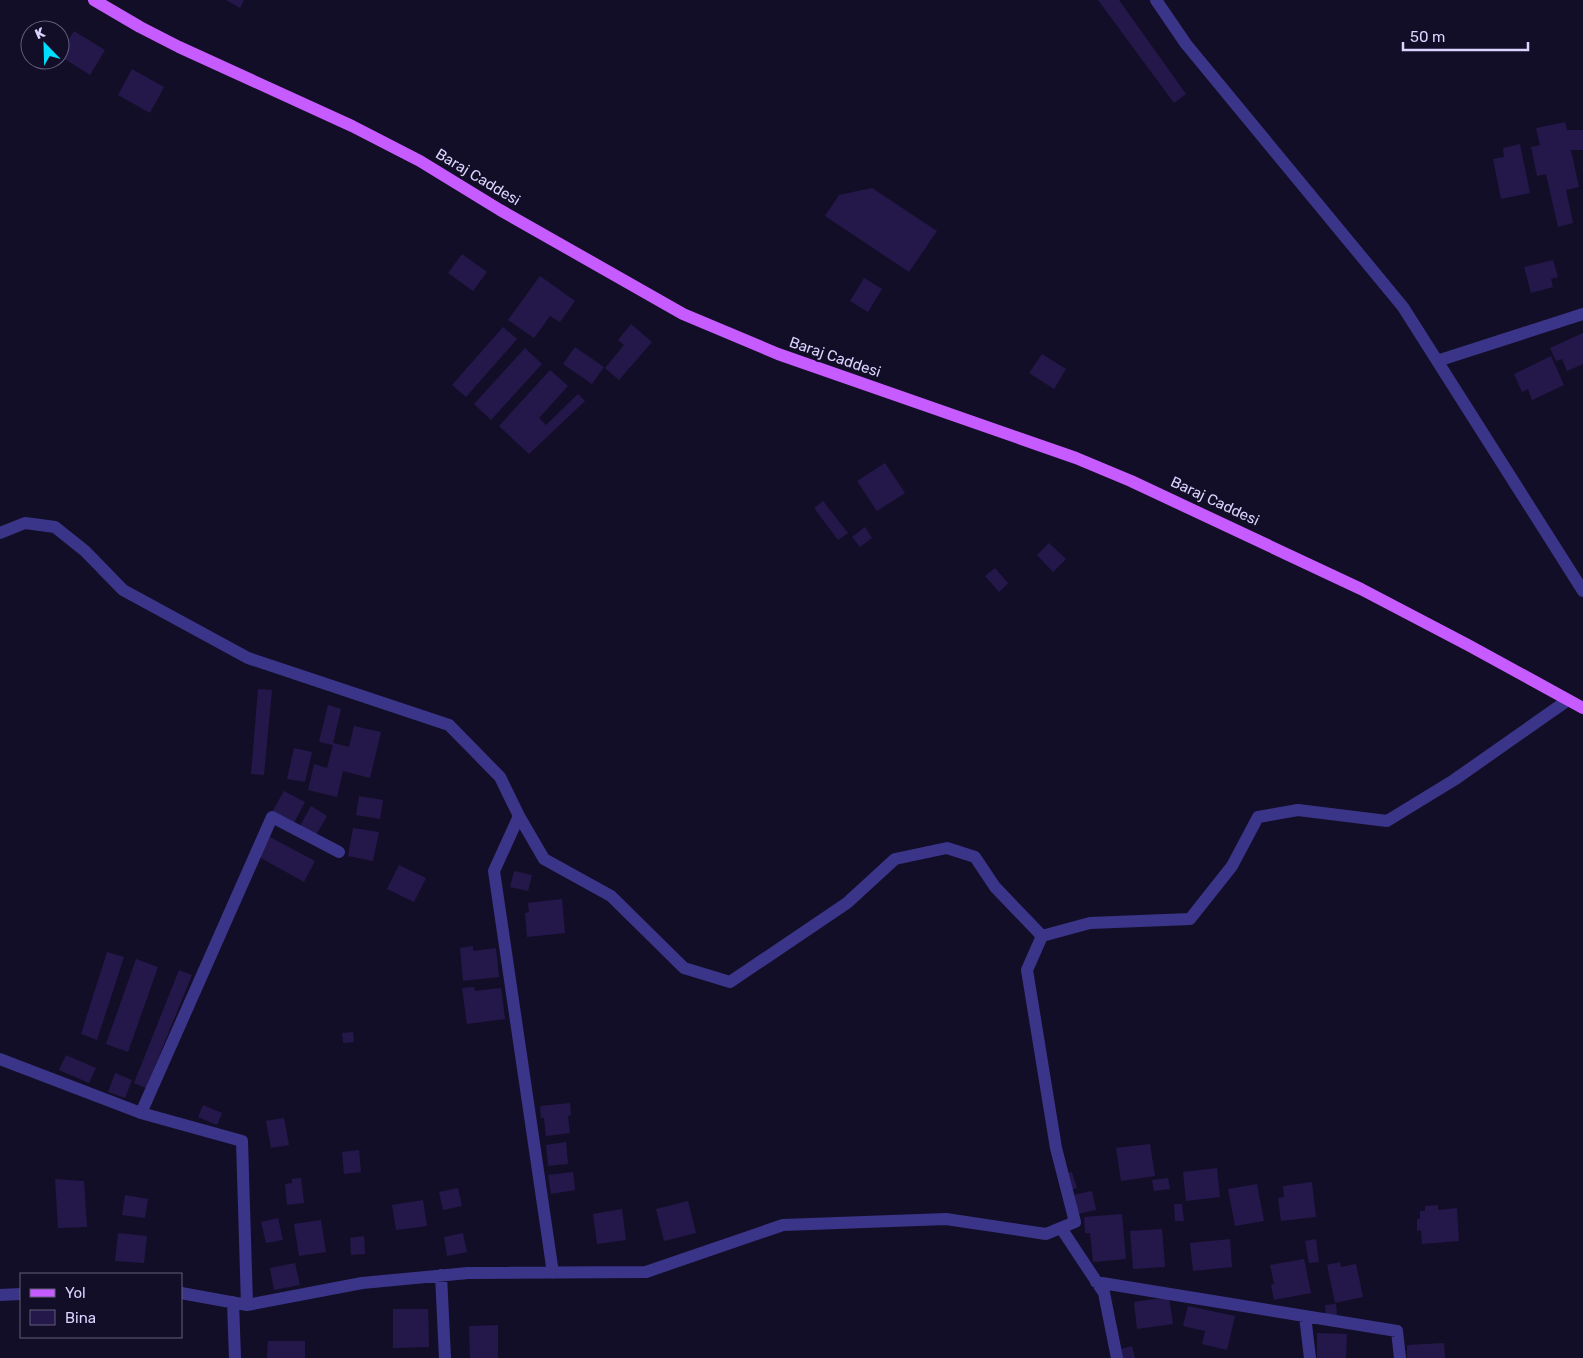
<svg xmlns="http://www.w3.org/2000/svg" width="1583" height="1358" font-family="Rubik,sans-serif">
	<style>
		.building { fill: #24184a }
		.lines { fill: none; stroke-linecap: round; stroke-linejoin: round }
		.minor { stroke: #3b3589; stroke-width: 12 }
		.major { stroke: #c65bff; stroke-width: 12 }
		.labels { text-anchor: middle; stroke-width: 5; stroke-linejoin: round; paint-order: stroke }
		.street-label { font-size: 15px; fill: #dad4ff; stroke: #130e27 }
	</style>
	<rect width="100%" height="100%" fill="#130e27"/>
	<!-- building -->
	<path class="building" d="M226,0H244L240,8Z
		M1098,0H1119L1186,94L1174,103Z
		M74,31L105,50L90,75L60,56V53Z
		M132,69L164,87L150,113L118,95Z
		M1565,122L1567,130H1583V150H1571L1579,187L1566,190L1573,223L1558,227L1546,174L1537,176L1531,147L1540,145L1536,128Z
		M1520,144L1530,193L1501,199L1493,159L1504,157L1503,148Z
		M872,188L937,231L909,272L825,216L839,195Z
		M462,254L487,272L473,291L448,273Z
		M1553,260L1558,277L1551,279L1553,287L1531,293L1524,267Z
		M540,276L575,301L560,322L550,316L534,338L508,320Z
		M864,278L882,289L868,312L850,301Z
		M631,324L652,342L619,380L605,368L624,345L618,340Z
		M503,327L517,339L466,397L452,385Z
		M1583,333V364L1567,371L1562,359L1556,361L1550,348Z
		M575,347L604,367L592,384L563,364Z
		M525,348L542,364L491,420L474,404Z
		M1042,354L1066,369L1054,389L1029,373Z
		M1551,356L1564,385L1532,400L1528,389L1522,392L1514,374Z
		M550,370L568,386L539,418L546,425L578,394L585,401L529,454L499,426Z
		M885,463L905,493L877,511L857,481Z
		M823,501L848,533L838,540L814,508Z
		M865,527L872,538L860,547L852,537Z
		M1049,543L1066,559L1053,572L1037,555Z
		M995,568L1008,583L999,592L985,576Z
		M258,689L272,690L264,775L251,774Z
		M328,705L341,709L333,743L349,747L354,726L381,732L370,778L343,771L337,797L308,790L314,764L327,768L333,745L319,742Z
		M294,748L312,752L305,782L287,779Z
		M284,791L305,802L294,823L272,812Z
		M359,796L383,800L380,819L356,815Z
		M311,806L327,816L316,835L300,826Z
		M353,828L379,832L373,861L348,856Z
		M270,837L315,861L304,882L259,857Z
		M399,865L426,878L414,902L387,889Z
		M514,871L532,875L528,891L510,887Z
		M562,899L565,933L527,937L525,913L529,912L528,903Z
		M473,946V951L496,948L499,977L463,981L460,948Z
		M107,952L124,957L97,1040L81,1034Z
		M136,959L158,967L128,1052L106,1044Z
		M179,970L192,975L146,1088L134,1083Z
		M474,987L475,991L501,988L505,1019L467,1024L462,988Z
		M353,1032L354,1042L343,1043L342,1033Z
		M66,1055L96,1068L89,1083L59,1070Z
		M115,1073L132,1080L125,1098L108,1092Z
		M570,1103L571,1115L568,1116L570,1133L546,1136L544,1118H541L540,1106Z
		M203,1105L222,1113L217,1125L198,1117Z
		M284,1118L289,1145L271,1148L266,1121Z
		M566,1142L568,1164L548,1166L546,1145Z
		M1150,1144L1155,1176L1121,1181L1116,1148Z
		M359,1150L361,1172L344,1174L342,1152Z
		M1217,1168L1220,1197L1186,1201L1183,1172Z
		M573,1172L575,1190L551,1194L548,1175Z
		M1072,1172L1077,1188L1069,1190L1065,1174Z
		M301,1178L304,1203L287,1205L285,1184L292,1183V1179Z
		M1168,1178L1170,1189L1154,1191L1152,1180Z
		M55,1179L84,1181L87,1227L58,1228Z
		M1312,1182L1316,1217L1281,1221L1278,1198L1284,1197L1283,1186Z
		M1257,1184L1264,1221L1235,1226L1228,1189Z
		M458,1188L462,1206L443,1210L439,1192Z
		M1092,1191L1096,1210L1077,1214L1073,1195Z
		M125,1195L148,1199L145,1218L122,1215Z
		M423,1200L427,1226L396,1230L392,1205Z
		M688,1201L696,1233L664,1241L656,1209Z
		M1174,1204H1182L1184,1221H1175Z
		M1438,1205V1210L1457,1208L1459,1241L1422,1244L1421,1230L1417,1231V1219H1420V1211H1425V1206Z
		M622,1209L626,1240L597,1244L593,1214Z
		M1122,1214L1126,1259L1093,1262L1090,1233H1085L1084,1217Z
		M278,1218L283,1240L266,1243L261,1222Z
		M321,1220L326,1252L299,1256L294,1224Z
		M1162,1229L1165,1267L1133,1269L1130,1231Z
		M118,1233L147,1236L144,1263L115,1261Z
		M463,1233L467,1252L447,1256L444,1237Z
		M364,1236L365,1254L351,1255L350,1238Z
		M1230,1239L1232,1267L1193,1271L1190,1243Z
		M1316,1239L1319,1262L1309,1263L1305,1241Z
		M1304,1259L1311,1293L1274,1300L1271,1285L1274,1284L1270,1265Z
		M1340,1262L1341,1267L1356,1264L1363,1297L1335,1303L1327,1265Z
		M295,1263L300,1285L274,1290L270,1268Z
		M1169,1297L1173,1324L1137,1329L1134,1302Z
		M1336,1304L1337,1315L1326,1316L1325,1305Z
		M1188,1306L1235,1316L1227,1350L1202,1344L1205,1331L1183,1326Z
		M393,1309H428L429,1347L393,1348Z
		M498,1325V1358H470L469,1326Z
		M1317,1333L1347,1334L1346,1358H1317Z
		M268,1341H305V1358H267Z
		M1444,1343L1445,1358H1407V1345Z
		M1132,1346L1135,1358H1123L1121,1349Z"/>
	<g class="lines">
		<!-- minor -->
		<path class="minor" d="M1156,0L1186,44L1403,307L1583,591
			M1437,361L1583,314
			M0,533L25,523L55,527L85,551L123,590L248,658L449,725L500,777L519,816L544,859L611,896L684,968L730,982L847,903L895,859L947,848L975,857L995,887L1042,936
			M519,816L494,871L553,1273
			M0,1059L141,1113L242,1141L247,1305
			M141,1113L272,817L339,852
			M1061,1228L1104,1293L1117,1358
			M441,1275L445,1358
			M1096,1282L1397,1331L1400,1358
			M181,1293L247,1305L362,1283L468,1273L646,1272L783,1225L946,1219L1046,1234L1075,1222L1056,1148L1027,970L1042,936L1090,923L1190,919L1232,866L1258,817L1298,810L1387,821L1454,780L1568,700
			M0,1295L21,1294
			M233,1302L235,1358
			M1305,1316L1310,1358"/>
		<!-- major -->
		<path class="major" d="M94,0L140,27L179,47L352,126L420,161L500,210L683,314L778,354L1076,458L1131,481L1361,589L1468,645L1583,708"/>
	</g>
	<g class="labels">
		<!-- street labels -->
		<g class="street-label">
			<text transform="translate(478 177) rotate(31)" y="5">Baraj Caddesi</text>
			<text transform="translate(835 357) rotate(19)" y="5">Baraj Caddesi</text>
			<text transform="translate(1215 501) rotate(25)" y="5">Baraj Caddesi</text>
		</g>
	</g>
	<!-- legend -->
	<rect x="20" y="1273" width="162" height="65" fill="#130e27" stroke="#635d7d"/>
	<rect x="30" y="1289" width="25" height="8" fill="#c65bff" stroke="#635d7d"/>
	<text x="65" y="1298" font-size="15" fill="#dad4ff">Yol</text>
	<rect x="30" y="1310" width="25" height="15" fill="#24184a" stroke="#635d7d"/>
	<text x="65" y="1323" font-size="15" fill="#dad4ff">Bina</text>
	<!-- north arrow -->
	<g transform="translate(45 45) rotate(337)"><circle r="24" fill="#130e27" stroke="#635d7d"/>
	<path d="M0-4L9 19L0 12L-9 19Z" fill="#00deff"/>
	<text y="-8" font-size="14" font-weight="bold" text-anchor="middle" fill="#dad4ff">K</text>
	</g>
	<!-- scale -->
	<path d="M1403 42v8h125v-8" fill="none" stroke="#dad4ff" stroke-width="2.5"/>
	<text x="1410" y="42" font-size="15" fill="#dad4ff" stroke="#130e27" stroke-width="4" paint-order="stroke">50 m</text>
</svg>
